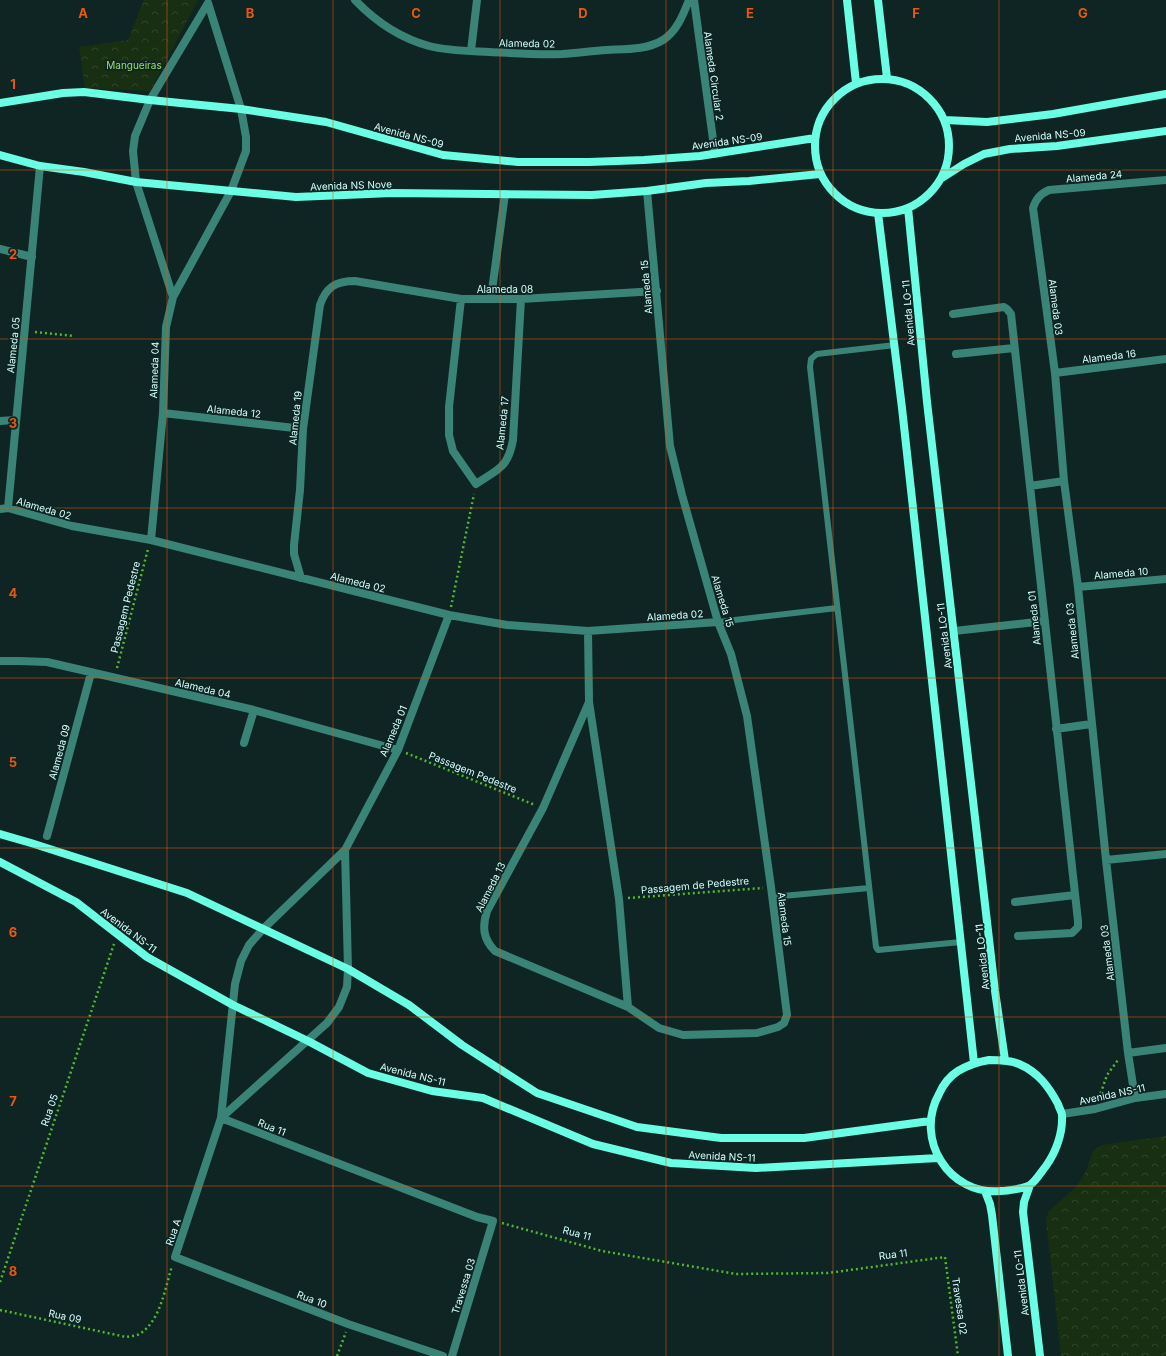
<svg xmlns="http://www.w3.org/2000/svg" width="1166" height="1356" font-family="Inter,sans-serif">
	<style>
		.forest { fill: url(#forest-crowns) }
		.lines { fill: none; stroke-linecap: round; stroke-linejoin: round }
		.path { stroke: #53b72f; stroke-width: 2.5; stroke-dasharray: 2 3; stroke-linecap: butt }
		.lane { stroke: #3a8477; stroke-width: 6 }
		.street { stroke: #3a8477; stroke-width: 8 }
		.secondary { stroke: #6afee4; stroke-width: 8 }
		.grid { fill: none; stroke: #e8590c; stroke-width: 1; stroke-opacity: 0.55 }
		.labels { text-anchor: middle; stroke-width: 3.5; stroke-linejoin: round; paint-order: stroke }
		.street-label { font-size: 10px; fill: #d3fffb; stroke: #0f2524 }
		.park-label { font-size: 10px; fill: #99df5f; stroke: #0f2524 }
		.grid-label { font-size: 13px; text-anchor: middle; font-weight: bold; fill: #e8590c; stroke: #0f2524; stroke-width: 3.5; stroke-linejoin: round; paint-order: stroke }
	</style>
	<defs>
		<pattern id="forest-crowns" width="20" height="18" patternUnits="userSpaceOnUse"><rect width="20" height="18" fill="#192f12"/><path d="M2 6a3 3 0 1 1 6 0M12 15a3 3 0 1 1 6 0" fill="none" stroke="#2f442a"/></pattern>
	</defs>
	<rect width="100%" height="100%" fill="#0f2524"/>
	<!-- forest -->
	<path class="forest" d="M144,0H198L150,91L85,88L79,47L128,40Z
		M1166,1136V1356H1061L1047,1229L1046,1218L1049,1211L1077,1186L1086,1171L1093,1151L1102,1145Z"/>
	<g class="lines">
		<!-- path -->
		<path class="path" d="M35,332L74,336
			M451,607L474,494
			M117,668L148,549
			M406,753L535,805
			M628,898L763,888
			M1099,1098L1107,1075L1118,1060
			M502,1223L602,1251L736,1274L828,1273L945,1257L958,1356
			M0,1282L114,944
			M0,1310L126,1337C131,1336 137,1336 141,1333C161,1319 165,1288 172,1266
			M337,1356L346,1332"/>
		<!-- lane -->
		<path class="lane" d="M895,345L817,354L811,359L810,367L876,947L878,950L961,942
			M718,622L837,608
			M772,897L869,888"/>
		<!-- street -->
		<path class="street" d="M355,0C375,21 400,38 429,46C448,51 469,51 489,52C513,53 538,55 562,54C577,53 592,51 607,50C625,49 647,50 663,40C677,31 683,15 689,0
			M694,0L715,154
			M471,51L477,0
			M0,249L32,257
			M491,298L505,194
			M461,299L449,407V435L453,451L476,484C498,469 508,468 513,440L521,299
			M953,314L1004,307L1007,309L1011,314L1078,921V927L1072,933L1018,936
			M956,354L1014,348
			M1055,373L1166,359
			M163,413L303,429
			M0,421L15,420
			M1030,486L1064,481
			M8,508C18,394 30,280 40,166
			M0,509L8,508L72,526L151,540L449,615L507,625L588,631L718,622
			M151,540L163,413L166,327L173,297L231,191L246,151V137L241,109L208,3L150,100L135,136L133,151L136,182L173,297
			M301,578L294,554V545L300,490L303,429L320,305C326,287 336,281 355,281L461,299H521L657,291
			M1078,587L1166,579
			M588,631L589,702L619,899L628,1007
			M954,631L1045,621
			M0,661H19L47,662L254,710L398,750
			M589,702L543,808L487,911C482,927 483,939 495,951L628,1007L659,1028L683,1035L757,1033L778,1027L784,1023L787,1015L771,887L747,716L731,654L718,622L682,495L670,446L647,191
			M1056,729L1091,724
			M244,743L254,710
			M47,836L91,673
			M345,850L398,750L449,615
			M1106,860L1166,854
			M1015,902L1075,895
			M1128,1053L1166,1048
			M1135,1098L1128,1053L1106,860L1078,587L1064,481L1055,373L1033,208C1036,199 1040,194 1049,190L1166,180
			M1062,1114L1095,1109L1135,1098L1166,1094
			M221,1118L327,1023L339,1007L347,987L348,969L345,850L263,929L249,945L241,961L235,984L221,1118L175,1257L348,1324L443,1356
			M221,1118L477,1217L493,1221L452,1356"/>
		<!-- secondary -->
		<path class="secondary" d="M847,0L856,83
			M878,0L887,78
			M815 146a67 67 0 1 1 134 0a67 67 0 1 1-134 0Z
			M0,103L63,93L84,92L150,100L241,109L326,122L443,155L518,162H589L644,160L700,156L815,138
			M945,120L987,122L1053,114L1166,94
			M0,155L40,166L84,172L136,182L296,197L392,193L592,195L647,191L706,183L749,181L820,174
			M942,178L964,164L984,154L1010,149L1057,146L1166,131
			M908,208L927,402L995,991L1005,1060
			M878,213L902,408L974,1063
			M0,834L31,843L187,893L348,969L409,1005L462,1045L537,1093L637,1127L721,1138H804L930,1121
			M0,862L76,902L147,957L233,1005L308,1041L368,1073L432,1091L483,1098L593,1144L671,1163L756,1168L938,1158
			M989,1060C999,1060 1010,1060 1019,1064C1038,1072 1049,1087 1058,1104C1059,1108 1062,1112 1062,1115C1063,1133 1056,1152 1046,1166C1041,1172 1036,1181 1030,1185C1026,1188 1007,1191 1001,1191C949,1196 914,1139 939,1094C943,1085 950,1076 958,1071C968,1065 978,1062 989,1060Z
			M1030,1185L1024,1202L1023,1212L1040,1356
			M985,1191L990,1204L992,1215L1008,1356"/>
	</g>
	<!-- grid -->
	<path class="grid" d="M167,0V1356M333,0V1356M500,0V1356M666,0V1356M833,0V1356M999,0V1356M0,170H1166M0,339H1166M0,508H1166M0,678H1166M0,848H1166M0,1017H1166M0,1186H1166"/>
	<g class="labels">
		<!-- street labels -->
		<g class="street-label">
			<text transform="translate(527 43) rotate(1)" y="4">Alameda 02</text>
			<text transform="translate(714 76) rotate(82)" y="4">Alameda Circular 2</text>
			<text transform="translate(409 135) rotate(15)" y="4">Avenida NS-09</text>
			<text transform="translate(1050 135) rotate(-5)" y="4">Avenida NS-09</text>
			<text transform="translate(727 141) rotate(-8)" y="4">Avenida NS-09</text>
			<text transform="translate(1094 176) rotate(-5)" y="4">Alameda 24</text>
			<text transform="translate(351 185) rotate(-2)" y="4">Avenida NS Nove</text>
			<text transform="translate(646 287) rotate(-95)" y="4">Alameda 15</text>
			<text x="505" y="293">Alameda 08</text>
			<text transform="translate(1056 307) rotate(83)" y="4">Alameda 03</text>
			<text transform="translate(908 313) rotate(-95)" y="4">Avenida LO-11</text>
			<text transform="translate(13 345) rotate(-84)" y="4">Alameda 05</text>
			<text transform="translate(1109 356) rotate(-7)" y="4">Alameda 16</text>
			<text transform="translate(154 370) rotate(-88)" y="4">Alameda 04</text>
			<text transform="translate(234 411) rotate(6)" y="4">Alameda 12</text>
			<text transform="translate(295 418) rotate(-84)" y="4">Alameda 19</text>
			<text transform="translate(502 423) rotate(-84)" y="4">Alameda 17</text>
			<text transform="translate(44 508) rotate(16)" y="4">Alameda 02</text>
			<text transform="translate(1121 573) rotate(-5)" y="4">Alameda 10</text>
			<text transform="translate(358 582) rotate(14)" y="4">Alameda 02</text>
			<text transform="translate(723 601) rotate(73)" y="4">Alameda 15</text>
			<text transform="translate(125 607) rotate(-76)" y="4">Passagem Pedestre</text>
			<text transform="translate(675 615) rotate(-4)" y="4">Alameda 02</text>
			<text transform="translate(1034 618) rotate(-96)" y="4">Alameda 01</text>
			<text transform="translate(1072 631) rotate(-96)" y="4">Alameda 03</text>
			<text transform="translate(944 636) rotate(-97)" y="4">Avenida LO-11</text>
			<text transform="translate(203 688) rotate(13)" y="4">Alameda 04</text>
			<text transform="translate(393 731) rotate(-67)" y="4">Alameda 01</text>
			<text transform="translate(59 752) rotate(-75)" y="4">Alameda 09</text>
			<text transform="translate(473 772) rotate(22)" y="4">Passagem Pedestre</text>
			<text transform="translate(695 885) rotate(-5)" y="4">Passagem de Pedestre</text>
			<text transform="translate(490 887) rotate(-63)" y="4">Alameda 13</text>
			<text transform="translate(785 919) rotate(83)" y="4">Alameda 15</text>
			<text transform="translate(129 930) rotate(37)" y="4">Avenida NS-11</text>
			<text transform="translate(1107 953) rotate(-97)" y="4">Alameda 03</text>
			<text transform="translate(982 957) rotate(-96)" y="4">Avenida LO-11</text>
			<text transform="translate(413 1074) rotate(14)" y="4">Avenida NS-11</text>
			<text transform="translate(1112 1094) rotate(-12)" y="4">Avenida NS-11</text>
			<text transform="translate(49 1110) rotate(-71)" y="4">Rua 05</text>
			<text transform="translate(272 1127) rotate(22)" y="4">Rua 11</text>
			<text transform="translate(722 1156) rotate(3)" y="4">Avenida NS-11</text>
			<text transform="translate(173 1232) rotate(-71)" y="4">Rua A</text>
			<text transform="translate(577 1233) rotate(15)" y="4">Rua 11</text>
			<text transform="translate(893 1254) rotate(-7)" y="4">Rua 11</text>
			<text transform="translate(1021 1283) rotate(-97)" y="4">Avenida LO-11</text>
			<text transform="translate(463 1286) rotate(-73)" y="4">Travessa 03</text>
			<text transform="translate(312 1299) rotate(21)" y="4">Rua 10</text>
			<text transform="translate(960 1306) rotate(82)" y="4">Travessa 02</text>
			<text transform="translate(65 1316) rotate(12)" y="4">Rua 09</text>
		</g>
		<!-- park labels -->
		<g class="park-label">
			<text x="134" y="69">Mangueiras</text>
		</g>
	</g>
	<g class="grid-label">
		<text x="83" y="18">A</text>
		<text x="250" y="18">B</text>
		<text x="416" y="18">C</text>
		<text x="583" y="18">D</text>
		<text x="750" y="18">E</text>
		<text x="916" y="18">F</text>
		<text x="1083" y="18">G</text>
		<text x="13" y="89">1</text>
		<text x="13" y="259">2</text>
		<text x="13" y="428">3</text>
		<text x="13" y="598">4</text>
		<text x="13" y="767">5</text>
		<text x="13" y="937">6</text>
		<text x="13" y="1106">7</text>
		<text x="13" y="1276">8</text>
	</g>
</svg>
